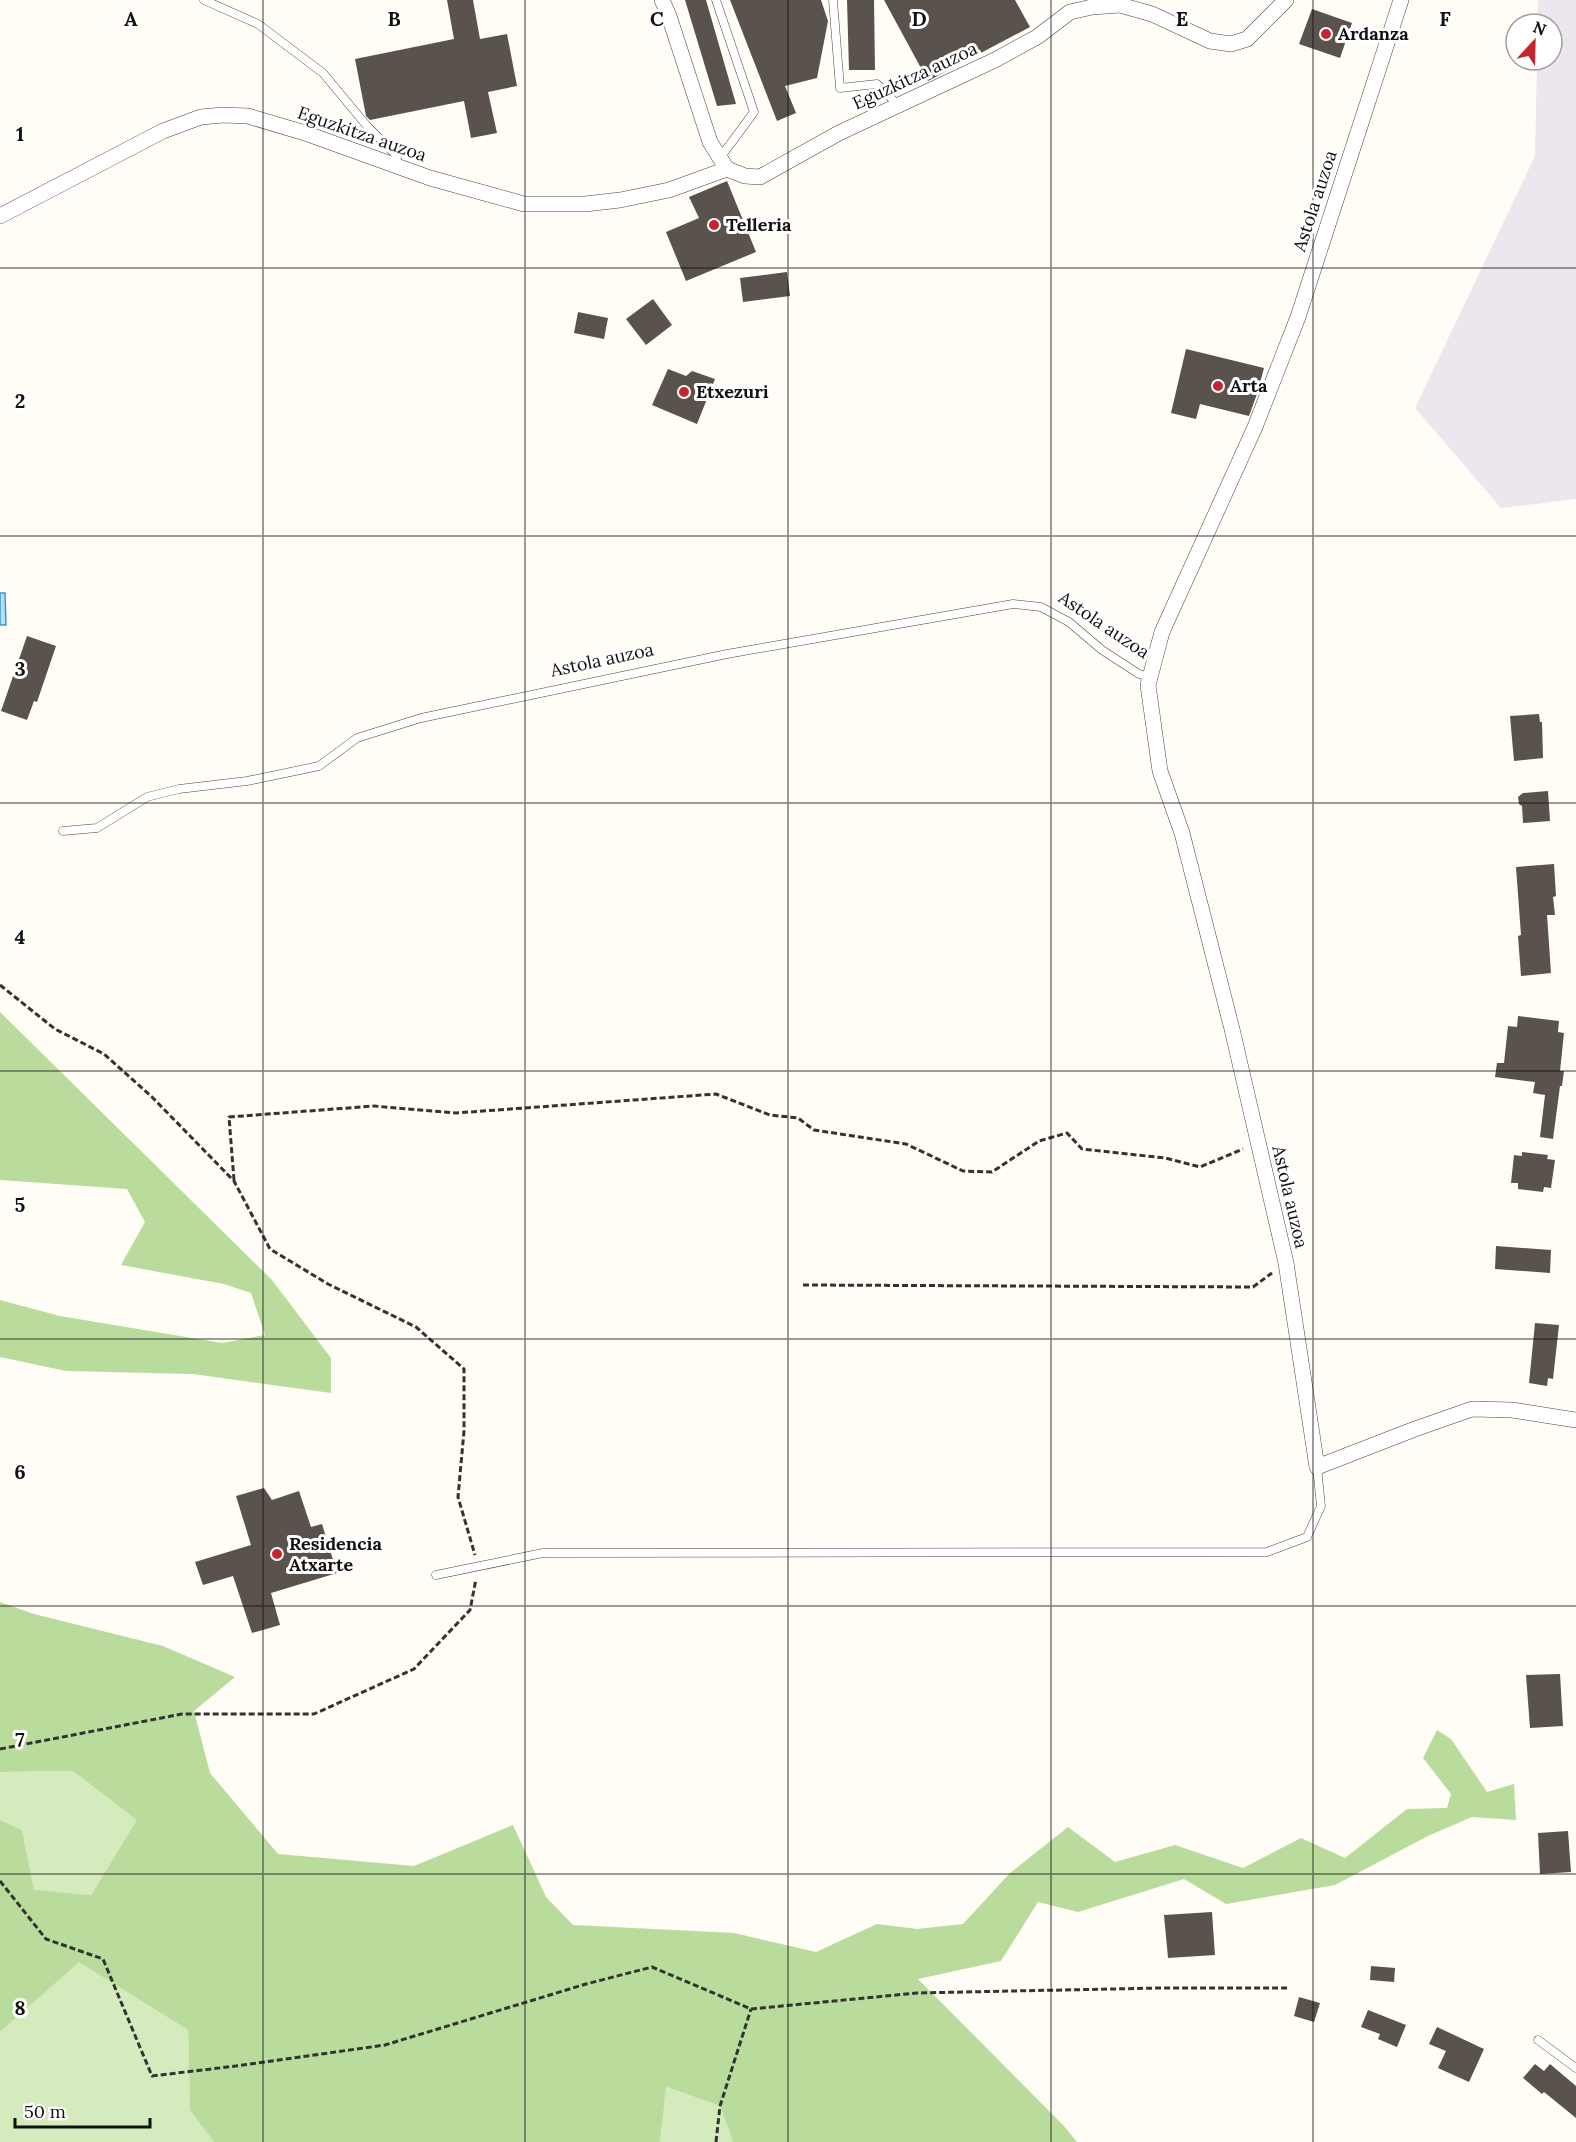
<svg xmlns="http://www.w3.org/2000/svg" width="1576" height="2142" font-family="Lora,serif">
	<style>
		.industrial { fill: #eee6ef }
		.green { fill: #d5ebbd }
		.forest { fill: #b9dc9c }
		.water { fill: #b9e0f7; stroke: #3f96cf; stroke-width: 1.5 }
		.building { fill: #5a524d }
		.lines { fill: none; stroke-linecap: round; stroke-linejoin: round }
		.service-casing { stroke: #444; stroke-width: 9 }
		.minor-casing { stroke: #444; stroke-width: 16 }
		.path { stroke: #333; stroke-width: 3; stroke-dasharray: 6 3; stroke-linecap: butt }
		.service { stroke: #fff; stroke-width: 8 }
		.minor { stroke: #fff; stroke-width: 15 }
		.grid { fill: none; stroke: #111; stroke-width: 1.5; stroke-opacity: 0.55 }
		.poi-dot { fill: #c4262e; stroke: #fff; stroke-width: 2 }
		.labels { text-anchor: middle; stroke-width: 6; stroke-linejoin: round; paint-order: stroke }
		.poi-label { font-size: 18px; font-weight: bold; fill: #111; stroke: #fff; text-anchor: start }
		.street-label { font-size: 18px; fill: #111; stroke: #fff }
		.grid-label { font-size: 20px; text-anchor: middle; font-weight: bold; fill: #111; stroke: #fff; stroke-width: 6; stroke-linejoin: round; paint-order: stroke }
	</style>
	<rect width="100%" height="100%" fill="#fffdf5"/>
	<!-- industrial -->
	<path class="industrial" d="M1538,0H1576V499L1501,508L1415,408L1535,156L1537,60H1552V24H1537Z"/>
	<!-- green -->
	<path class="green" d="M73,1771L138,1820L91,1895L34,1891L22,1830L0,1820V1772Z
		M78,1961L188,2030L190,2109L214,2142H0V2032Z
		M665,2087L720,2106L733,2142H660Z"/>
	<!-- forest -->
	<path class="forest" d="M0,1012L272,1280L331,1358V1393L193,1374L66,1371L0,1357V1300L60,1316L222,1343L265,1335L251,1293L224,1284L121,1265L145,1222L127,1189L0,1180Z
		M0,1602L34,1614L163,1646L235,1677L194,1711L210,1773L278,1854L414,1866L513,1825L546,1897L573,1925L734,1933L816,1952L877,1924L917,1929L963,1924L1010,1873L1068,1827L1115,1862L1175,1845L1243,1868L1301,1838L1345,1858L1407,1809L1447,1808L1451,1794L1423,1758L1437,1730L1451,1739L1487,1792L1514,1784L1516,1820L1472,1817L1428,1836L1335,1885L1226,1904L1184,1879L1078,1912L1038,1902L1001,1961L918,1979L1064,2126L1077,2142H733L720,2106L666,2087L660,2142H214L190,2110L188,2030L79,1962L0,2032V1820L22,1830L34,1890L91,1895L137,1820L73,1771L0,1772Z"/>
	<!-- water -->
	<path class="water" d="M0,593H5L6,625H0Z"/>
	<!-- building -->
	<path class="building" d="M447,0H473L480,39L507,34L517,86L488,92L497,133L471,138L464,101L370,120L366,116L355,59L454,39Z
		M685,0H706L736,104L717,106Z
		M730,0H821L828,21L817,78L785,86L796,113L777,121Z
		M847,0H874L875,70H849Z
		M884,0H1015L1030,27L928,81Z
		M1312,9L1352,23L1340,58L1299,44Z
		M727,181L756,252L686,281L666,232L699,218L689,197Z
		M787,272L790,296L743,302L740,278Z
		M653,299L672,325L646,345L626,319Z
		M578,312L608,318L604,339L574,333Z
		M1186,349L1264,368L1257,394L1249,416L1200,404L1196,419L1171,413Z
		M668,369L686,376L692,371L715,379L697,424L652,405Z
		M27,636L56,646L37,702L34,701L27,720L1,711Z
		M1539,714L1540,722H1542L1543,758L1514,761L1510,716Z
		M1548,791L1550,821L1523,823L1522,806L1519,804L1518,797L1523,793Z
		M1554,864L1556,896L1553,897L1555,915H1547L1551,973L1521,976L1518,936L1521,935L1516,867Z
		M1518,1016L1559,1021L1558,1032L1564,1033L1560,1071H1564L1562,1086H1560L1553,1139L1540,1137L1545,1095L1533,1093L1535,1082L1495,1077L1497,1063H1504L1508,1026L1517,1027Z
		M1522,1152L1548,1155L1547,1159L1555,1160L1551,1188L1544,1187L1543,1192L1518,1189V1183H1511L1514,1155L1522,1156Z
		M1496,1246L1551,1250L1550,1273L1495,1269Z
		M1535,1323L1559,1325L1553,1379L1548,1378L1547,1386L1529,1383Z
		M264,1488L272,1500L299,1491L311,1527L322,1524L337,1573L271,1593L280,1625L252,1633L233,1576L203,1585L195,1562L251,1545L236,1496Z
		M1560,1674L1563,1726L1530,1728L1526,1675Z
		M1568,1831L1571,1872L1540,1874L1538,1833Z
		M1212,1912L1215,1955L1168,1958L1164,1915Z
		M1371,1966L1395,1968L1394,1982L1370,1980Z
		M1299,1997L1320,2003L1314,2022L1294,2016Z
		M1368,2010L1406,2025L1397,2047L1378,2039L1380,2034L1361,2027Z
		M1437,2027L1484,2049L1469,2082L1438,2068L1446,2051L1429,2044Z
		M1535,2064L1544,2071L1550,2064L1576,2086V2118L1544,2092L1542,2094L1523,2078Z"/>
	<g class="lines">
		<defs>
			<path id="service" d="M204,0L258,24L323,73L367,126L397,156L396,165
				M716,0L754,112L720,158
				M833,0L840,88L877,84L898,105
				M63,831L97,828L147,797L179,789L247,781L319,766L357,738L421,718L727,654L1013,604L1041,607L1069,622L1102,650L1139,674L1150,677
				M436,1575L543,1553L1267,1552L1307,1537L1321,1506L1317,1467
				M1538,2040L1576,2068"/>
			<path id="minor" d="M662,0L669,16L710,142L727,169L745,176L760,177L839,133L995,60L1037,37L1070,12L1092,7L1120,5L1152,14L1210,41L1231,44L1247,39L1286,0
				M1401,0L1298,317L1255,427L1162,632L1148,685L1160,771L1182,833L1232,1029L1286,1263L1317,1467L1415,1429L1472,1409L1512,1410L1576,1420
				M0,216L163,131L201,117L223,115L248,116L305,133L430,178L524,204H585L620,200L669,190L727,169"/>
		</defs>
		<!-- service casing -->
		<use href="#service" class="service-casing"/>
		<!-- minor casing -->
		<use href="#minor" class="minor-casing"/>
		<!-- path -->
		<path class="path" d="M0,985L55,1029L104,1054L152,1097L234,1181L270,1249L328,1284L416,1327L464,1369V1431L458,1497L475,1555
			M234,1180L229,1117L374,1106L456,1113L716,1094L770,1115L798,1118L814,1130L906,1144L963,1171L992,1172L1039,1141L1067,1133L1082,1149L1165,1158L1200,1167L1243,1149
			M803,1285L1253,1287L1272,1273
			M0,1749L182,1714H314L414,1669L470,1610L476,1579
			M0,1881L46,1939L103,1959L152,2076L236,2066L385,2045L586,1984L652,1967L751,2009L917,1993L1159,1988H1290
			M716,2142L720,2106L751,2009"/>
		<!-- service -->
		<use href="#service" class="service"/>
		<!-- minor -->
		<use href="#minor" class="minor"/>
	</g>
	<!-- grid -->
	<path class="grid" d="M263,0V2142M525,0V2142M788,0V2142M1051,0V2142M1313,0V2142M0,268H1576M0,536H1576M0,803H1576M0,1071H1576M0,1339H1576M0,1606H1576M0,1874H1576"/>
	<!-- markers -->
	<g class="poi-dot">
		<circle cx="1326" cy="34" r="6"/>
		<circle cx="714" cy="225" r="6"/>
		<circle cx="1218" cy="386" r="6"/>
		<circle cx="684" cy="392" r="6"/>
		<circle cx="277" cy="1554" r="6"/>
	</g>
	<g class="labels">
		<!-- poi labels -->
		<g class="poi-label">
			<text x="1338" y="40">Ardanza</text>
			<text x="726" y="231">Telleria</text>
			<text x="1230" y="392">Arta</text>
			<text x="696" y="398">Etxezuri</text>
			<text x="289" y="1550">Residencia<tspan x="289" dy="21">Atxarte</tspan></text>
		</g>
		<!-- street labels -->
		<g class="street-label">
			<text transform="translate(915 76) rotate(-25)" y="6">Eguzkitza auzoa</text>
			<text transform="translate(362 134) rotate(19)" y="6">Eguzkitza auzoa</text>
			<text transform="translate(1315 201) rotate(-72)" y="6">Astola auzoa</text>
			<text transform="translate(1104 625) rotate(34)" y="6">Astola auzoa</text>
			<text transform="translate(602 660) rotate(-12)" y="6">Astola auzoa</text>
			<text transform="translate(1290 1197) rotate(77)" y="6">Astola auzoa</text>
		</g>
	</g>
	<g class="grid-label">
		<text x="131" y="26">A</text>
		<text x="394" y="26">B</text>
		<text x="657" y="26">C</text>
		<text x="919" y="26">D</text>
		<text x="1182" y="26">E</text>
		<text x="1445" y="26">F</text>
		<text x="20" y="141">1</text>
		<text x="20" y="408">2</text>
		<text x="20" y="676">3</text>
		<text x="20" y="944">4</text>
		<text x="20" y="1212">5</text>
		<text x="20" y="1479">6</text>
		<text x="20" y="1747">7</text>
		<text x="20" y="2015">8</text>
	</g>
	<!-- north arrow -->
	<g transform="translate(1534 42) rotate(22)"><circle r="28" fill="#ffffff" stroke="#a0a0a0" stroke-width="1.5"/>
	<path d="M0-4.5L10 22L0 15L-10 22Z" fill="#c4262e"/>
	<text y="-9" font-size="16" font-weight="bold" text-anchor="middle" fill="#111111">N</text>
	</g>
	<!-- scale -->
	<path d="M15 2118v9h135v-9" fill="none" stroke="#111111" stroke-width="3"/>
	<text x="24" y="2118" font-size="18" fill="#111111" stroke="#ffffff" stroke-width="4.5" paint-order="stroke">50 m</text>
</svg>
